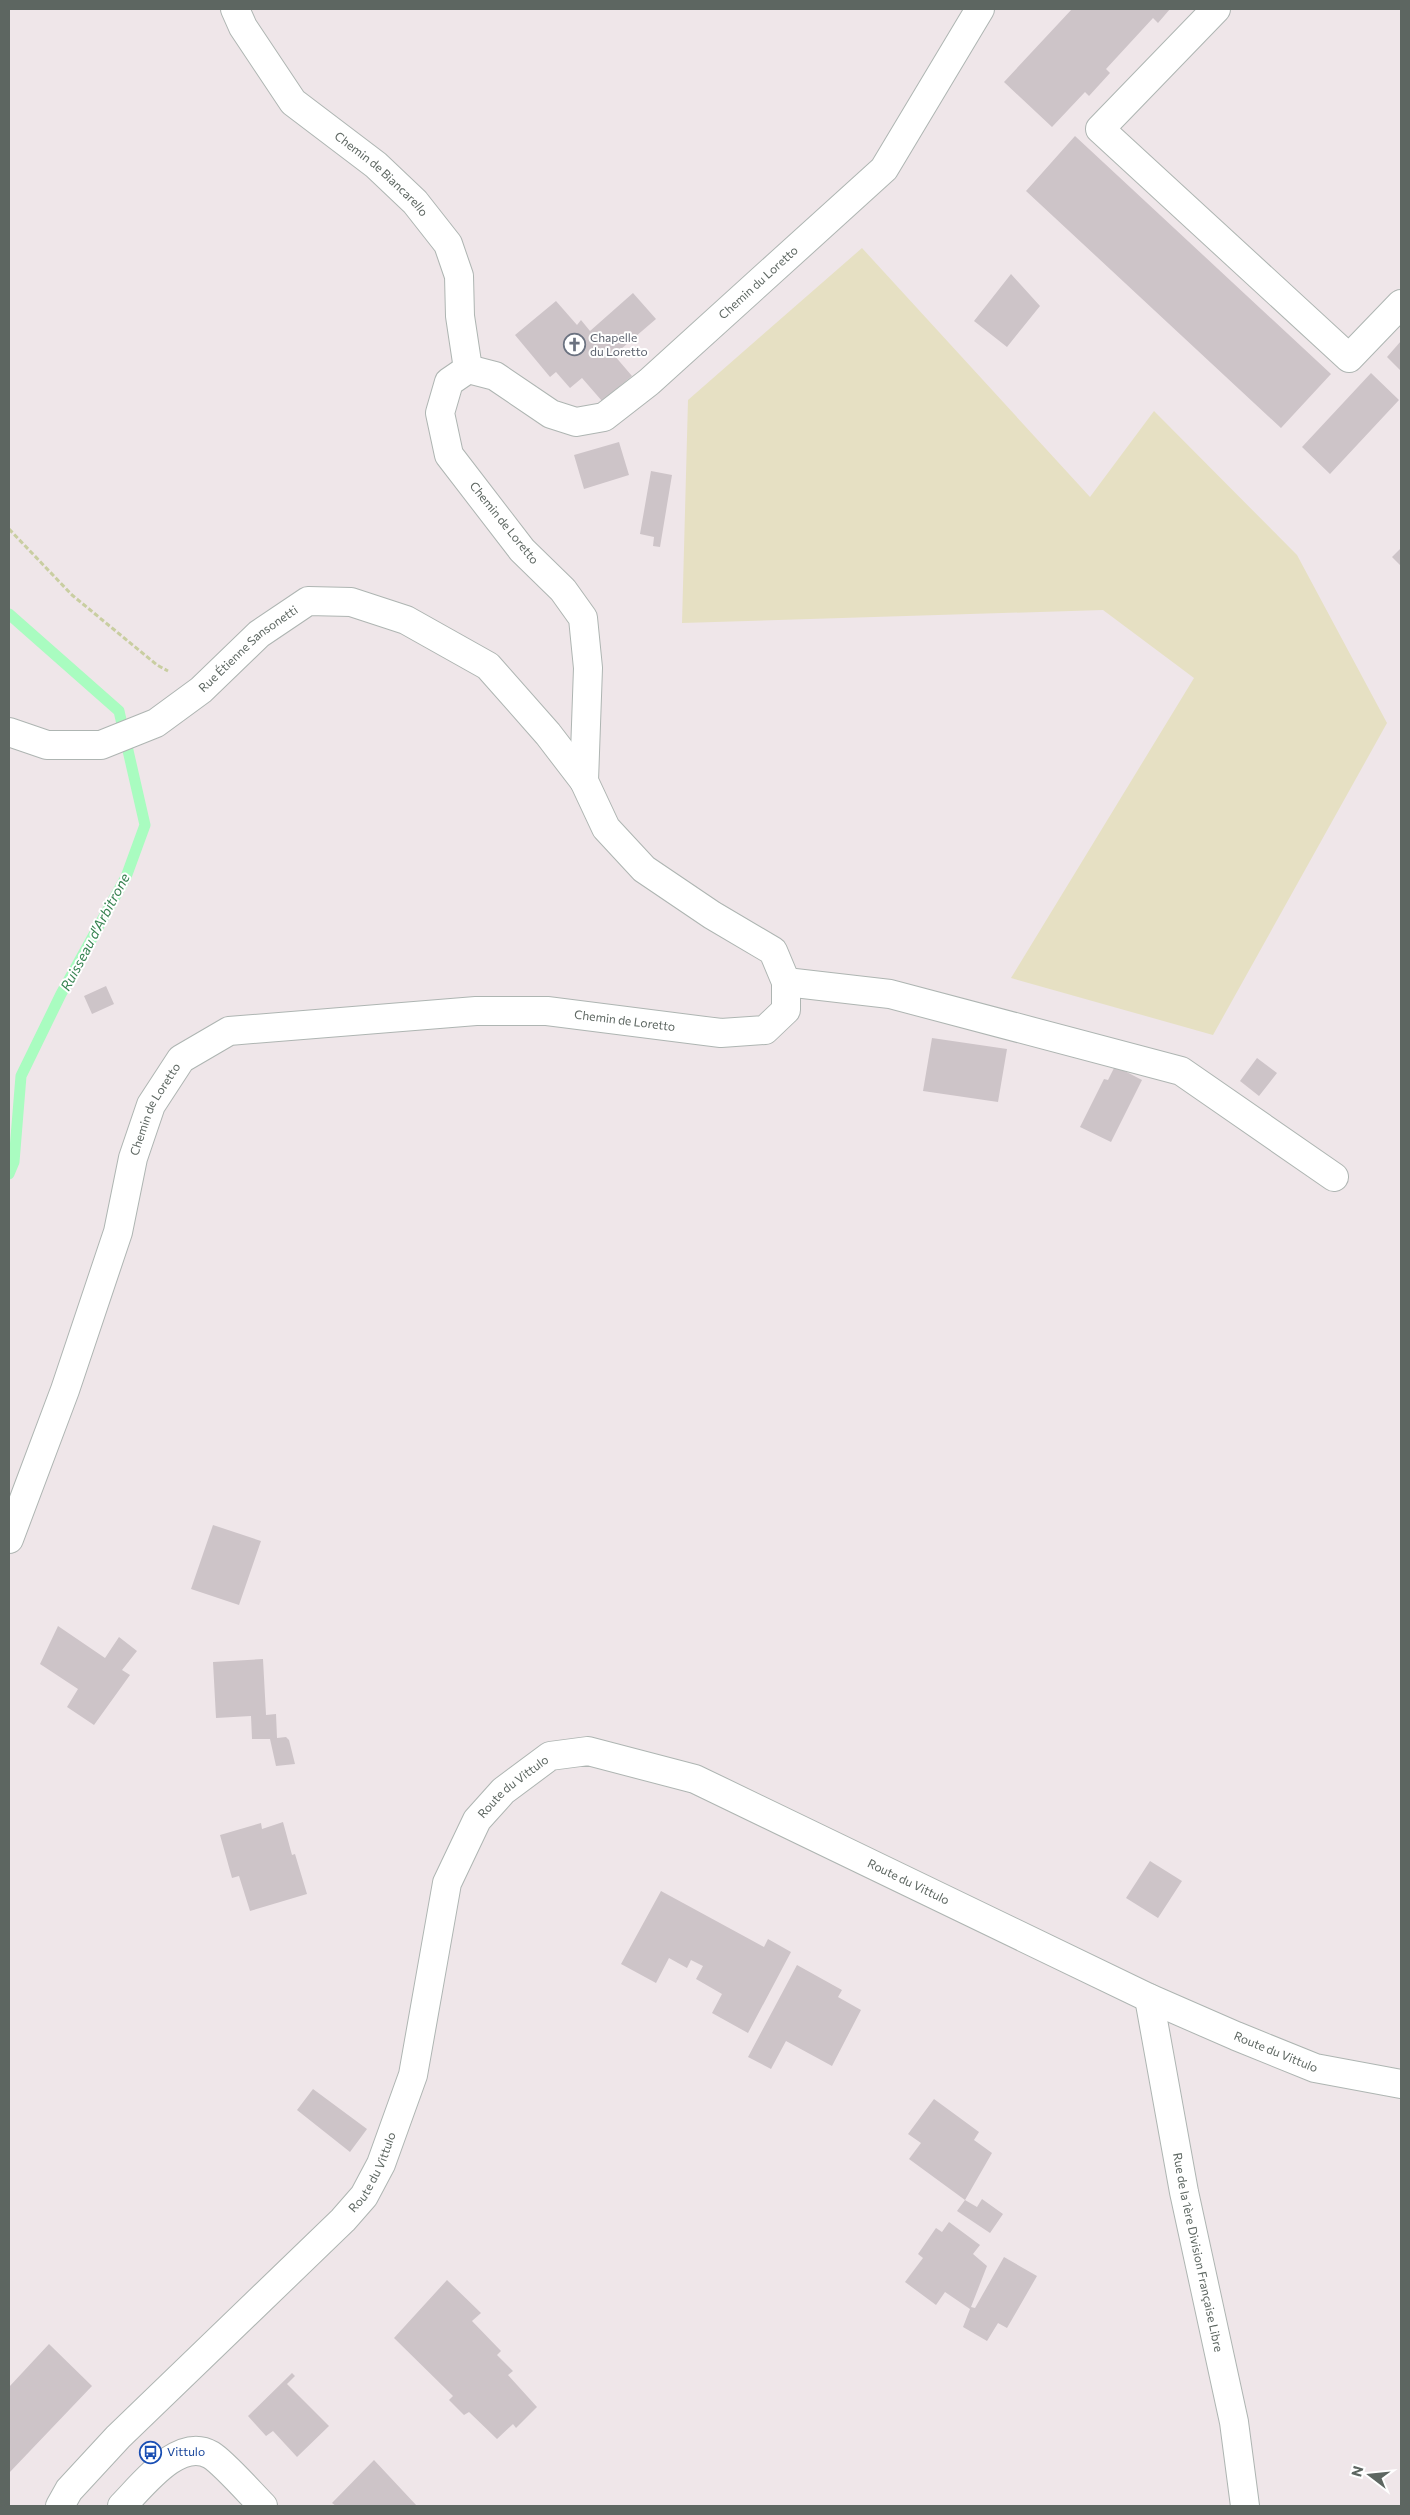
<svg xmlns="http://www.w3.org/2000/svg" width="1410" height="2515" font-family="Commissioner,sans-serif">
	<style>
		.green { fill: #e6e0c3 }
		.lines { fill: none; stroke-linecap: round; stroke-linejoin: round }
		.stream { stroke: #a9fcc0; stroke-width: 11 }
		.building { fill: #cdc4c8 }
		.minor-casing { stroke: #aeb5b2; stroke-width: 30 }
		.path { stroke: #c9cea1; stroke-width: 3; stroke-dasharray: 5 2.5; stroke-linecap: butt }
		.minor { stroke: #fff; stroke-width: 28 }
		.labels { text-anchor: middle; stroke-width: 4; stroke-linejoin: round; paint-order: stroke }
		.street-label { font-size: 12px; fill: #5d6661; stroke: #fff }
		.worship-label { font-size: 12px; fill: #5b616d; stroke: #fff; text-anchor: start }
		.transit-label { font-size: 12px; fill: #164399; stroke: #fff; text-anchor: start }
		.water-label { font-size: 14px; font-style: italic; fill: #378351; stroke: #fff }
	</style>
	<rect width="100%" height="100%" fill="#efe6e9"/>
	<!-- green -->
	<path class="green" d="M862,248L1090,497L1154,411L1297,555L1387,723L1213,1035L1011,978L1194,678L1103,610L682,623L688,400Z"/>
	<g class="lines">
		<!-- stream -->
		<path class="stream" d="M9,614L119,711L145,825L126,877L61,994L21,1076L14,1162L9,1174"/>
	</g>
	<!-- building -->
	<path class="building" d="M1072,9H1170L1158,23L1153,18L1106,69L1110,73L1089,96L1085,92L1052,127L1004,82Z
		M1075,136L1331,374L1281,428L1026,191Z
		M1011,274L1040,306L1007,347L974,321Z
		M633,293L656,319L614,355L632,376L602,401L582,378L570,388L556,372L550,377L515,335L556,301L577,325L581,320L590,331Z
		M1401,341V371L1387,357Z
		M1371,373L1399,400L1330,474L1302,447Z
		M619,442L629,475L584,489L574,455Z
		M651,471L672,475L660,547L653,546L654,537L640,534Z
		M1401,548V566L1392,557Z
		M106,986L114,1004L92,1014L84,996Z
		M932,1038L1007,1049L998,1102L923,1091Z
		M1257,1058L1277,1073L1259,1096L1240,1081Z
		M1115,1066L1142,1080L1111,1142L1080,1127L1104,1079L1108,1080Z
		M213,1525L261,1541L239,1605L191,1589Z
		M58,1626L105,1658L119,1637L137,1651L122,1670L130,1675L94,1725L67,1707L78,1689L40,1664Z
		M263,1659L266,1715L276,1714L277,1738L286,1737L289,1740L295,1764L276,1766L270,1739H252L251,1716L216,1718L213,1662Z
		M283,1822L292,1855L295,1854L307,1894L250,1911L239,1876L232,1878L220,1835L261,1823L262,1829Z
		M1150,1861L1182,1881L1158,1918L1126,1898Z
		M661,1891L764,1947L768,1939L791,1952L748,2033L712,2013L722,1994L696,1979L703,1966L691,1960L687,1968L669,1958L656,1983L621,1964Z
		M797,1965L842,1990L838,1997L861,2010L832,2066L786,2041L771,2069L748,2057Z
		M313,2089L367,2129L350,2152L297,2110Z
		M934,2099L979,2132L974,2140L992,2153L965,2200L909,2159L921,2143L908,2134Z
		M982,2199L1003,2214L990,2233L957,2211L965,2200L977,2207Z
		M949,2222L980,2245L973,2254L987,2266L971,2307L975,2308L1004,2257L1037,2276L1007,2328L998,2323L987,2341L963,2327L970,2309L945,2292L936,2305L905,2282L923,2258L918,2254L936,2228L942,2232Z
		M447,2280L481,2313L472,2321L501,2351L497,2355L513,2371L508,2375L537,2407L516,2428L513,2424L497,2439L469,2412L464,2415L449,2400L453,2396L394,2338Z
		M49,2344L92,2386L9,2473V2387Z
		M292,2373L295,2376L287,2384L329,2426L297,2457L273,2431L266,2436L248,2416Z
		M374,2460L417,2506H336L332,2503Z"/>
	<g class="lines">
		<defs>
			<g id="minor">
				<path id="s1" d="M235,9L243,27L293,102L376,165L415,202L448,244L459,276L460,316L468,369"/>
				<path d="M1216,9L1100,129L1349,358L1401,304"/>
				<path id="s2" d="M468,369L495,376L551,414L576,422L604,417L649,382L884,169L980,9"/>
				<path id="s3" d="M9,732L47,745H101L156,723L201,690L259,634L308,601L351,602L406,620L488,666L548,734L584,781"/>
				<path d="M786,982L890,994L1181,1071L1334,1177"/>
				<path id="s4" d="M9,1539L65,1390L118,1232L133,1158L151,1105L181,1059L229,1031L476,1011H547L721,1033L765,1030L786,1010V982L773,951L712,915L644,869L606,828L584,781L588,668L583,618L563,590L522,550L449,455L440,413L449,382L468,369"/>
				<path id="s5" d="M1149,1998L1184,2192L1234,2422L1245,2506"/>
				<path id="s6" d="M60,2506L69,2490L118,2437L343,2220L364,2196L381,2164L413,2075L447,1883L477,1820L503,1791L550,1756L588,1751L695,1779L1149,1998L1236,2036L1315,2068L1401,2084"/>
				<path d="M122,2506C142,2486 179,2436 211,2455C224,2463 251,2494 263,2506"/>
			</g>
		</defs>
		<!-- minor casing -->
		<use href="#minor" class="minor-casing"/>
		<!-- path -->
		<path class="path" d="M9,529L72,595L157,665L168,671"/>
		<!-- minor -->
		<use href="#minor" class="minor"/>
	</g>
	<!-- icons -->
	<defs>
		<symbol id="church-ring" viewBox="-11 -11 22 22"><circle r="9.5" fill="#fff" stroke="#6b7280" stroke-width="1.5"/><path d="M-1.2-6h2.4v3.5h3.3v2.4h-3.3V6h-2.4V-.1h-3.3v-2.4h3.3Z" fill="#6b7280"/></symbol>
		<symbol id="bus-ring" viewBox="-11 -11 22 22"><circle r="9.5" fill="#fff" stroke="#1a4fb4" stroke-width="1.5"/><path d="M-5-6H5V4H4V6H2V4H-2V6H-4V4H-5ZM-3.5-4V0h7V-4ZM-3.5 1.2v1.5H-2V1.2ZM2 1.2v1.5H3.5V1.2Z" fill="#1a4fb4"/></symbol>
	</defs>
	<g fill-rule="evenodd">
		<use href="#church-ring" x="562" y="332" width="25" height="25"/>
		<use href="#bus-ring" x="138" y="2440" width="25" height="25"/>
	</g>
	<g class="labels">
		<!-- street labels -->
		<g class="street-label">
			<text dy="4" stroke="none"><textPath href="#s1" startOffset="224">Chemin de Biancarello</textPath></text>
			<text dy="4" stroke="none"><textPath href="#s2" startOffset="355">Chemin du Loretto</textPath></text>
			<text transform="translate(504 523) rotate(51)" y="4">Chemin de Loretto</text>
			<text dy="4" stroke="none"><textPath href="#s3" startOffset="272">Rue Étienne Sansonetti</textPath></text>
			<text dy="4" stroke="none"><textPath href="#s4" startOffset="965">Chemin de Loretto</textPath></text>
			<text dy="4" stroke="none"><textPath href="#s4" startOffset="455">Chemin de Loretto</textPath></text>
			<text dy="4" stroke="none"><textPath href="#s6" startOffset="880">Route du Vittulo</textPath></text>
			<text dy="4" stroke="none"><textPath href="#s6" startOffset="1314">Route du Vittulo</textPath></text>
			<text dy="4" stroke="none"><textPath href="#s6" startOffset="1719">Route du Vittulo</textPath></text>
			<text dy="4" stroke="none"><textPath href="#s6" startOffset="460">Route du Vittulo</textPath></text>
			<text dy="4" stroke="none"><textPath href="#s5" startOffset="259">Rue de la 1ère Division Française Libre</textPath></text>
		</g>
		<!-- worship labels -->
		<g class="worship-label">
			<text x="590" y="342">Chapelle<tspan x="590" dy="14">du Loretto</tspan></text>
		</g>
		<!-- transit labels -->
		<g class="transit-label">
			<text x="167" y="2456">Vittulo</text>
		</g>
		<!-- water labels -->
		<g class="water-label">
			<text transform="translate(95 932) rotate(-62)" y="5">Ruisseau d'Arbitrone</text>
		</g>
	</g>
	<!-- border -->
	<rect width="1410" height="2515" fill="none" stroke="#5d6661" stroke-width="20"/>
	<!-- north arrow -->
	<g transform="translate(1370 2475) rotate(286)" stroke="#ffffff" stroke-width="4" paint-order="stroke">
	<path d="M0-4L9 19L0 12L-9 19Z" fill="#5d6661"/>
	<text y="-8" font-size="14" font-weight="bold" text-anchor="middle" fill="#5d6661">N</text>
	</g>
</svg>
